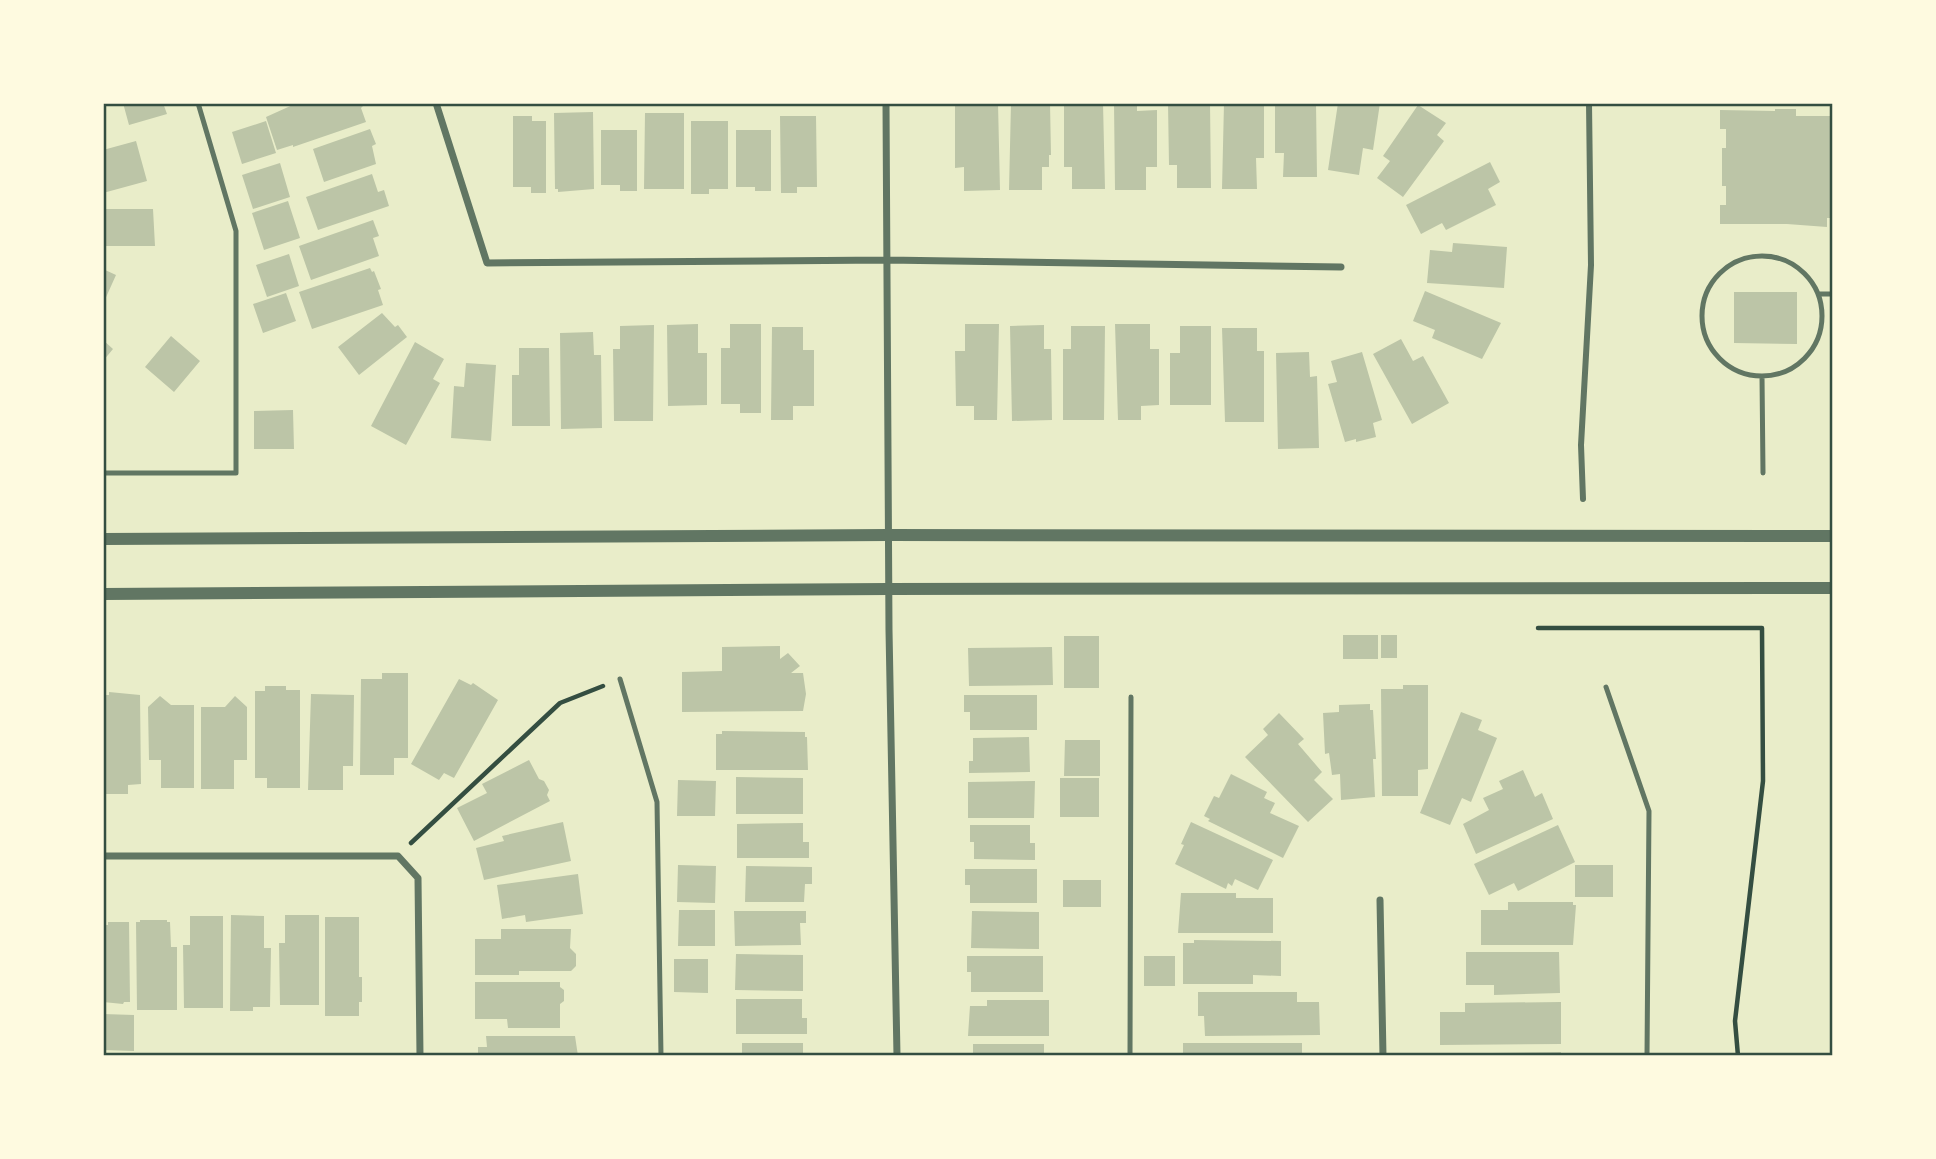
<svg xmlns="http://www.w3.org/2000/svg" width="1936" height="1159" font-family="'Archivo Narrow',sans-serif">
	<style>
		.building { fill: #bcc5a7 }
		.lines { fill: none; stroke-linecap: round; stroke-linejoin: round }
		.path { stroke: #344e41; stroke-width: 4.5 }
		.service { stroke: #617663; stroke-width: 5 }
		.pedestrian { stroke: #617663; stroke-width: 6 }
		.minor { stroke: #617663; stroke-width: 7 }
		.tertiary { stroke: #617663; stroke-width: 12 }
		.neatline { fill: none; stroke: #344e41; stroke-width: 2.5 }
	</style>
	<rect width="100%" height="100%" fill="#e9edc9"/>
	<!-- building -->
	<path class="building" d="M123,103H163L167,114L129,125Z
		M297,103H362L363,106L361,108L366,122L293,147V145L277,150L266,117Z
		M974,103H998L1000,190L964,191V167L955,168V105Z
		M1011,103H1050L1051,155H1049V167H1042V190H1009Z
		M1064,103H1103L1105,189H1072V167H1064Z
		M1114,103H1137V111L1157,110V167H1146V190H1115Z
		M1168,103H1210L1211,188H1177V165H1169Z
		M1224,103H1264V158H1256L1257,189H1222Z
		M1275,103H1316L1317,177H1283L1284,153H1275Z
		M1338,103H1380L1373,150L1363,148L1359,175L1328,170Z
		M1418,105L1446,123L1437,135L1444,141L1403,197L1377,178L1390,161L1383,156Z
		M1775,109H1796V116H1833V218H1827V227L1787,224H1720V205H1726V186H1722V148H1726V129H1720V110L1775,111Z
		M593,112L594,189L558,192V189H555L554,113Z
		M645,113H684V189H644Z
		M513,116H532V121H546V193H531V187H513Z
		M780,116H816L817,187H797V193H781Z
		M266,121L276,153L242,164L232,132Z
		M691,121H728V189H709V194H691Z
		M370,129L376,144L372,146L376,164L324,182L313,149Z
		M601,130H637V191H620V185H601Z
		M736,130H771V191H755V187H736Z
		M136,141L147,181L103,193V150Z
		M1490,162L1500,182L1488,189L1496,205L1446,230L1442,223L1421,234L1406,205Z
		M280,163L290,197L253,209L242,175Z
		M372,174L378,192L384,190L389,206L318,230L306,197Z
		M288,201L300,238L264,250L252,213Z
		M103,209H153L155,246H103Z
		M373,220L379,236L373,238L379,256L311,280L299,246Z
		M1453,243L1507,247L1504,288L1427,283L1430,250L1452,252Z
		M289,254L299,286L267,297L256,265Z
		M370,268L372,272L374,271L381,289L378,290L383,305L312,329L299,292Z
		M103,269L116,275L103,304Z
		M1425,291L1501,323L1482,359L1432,338L1435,330L1413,321Z
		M1734,292H1797V344L1734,343Z
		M286,293L296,321L263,333L253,304Z
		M382,313L395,327L398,325L407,337L359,375L338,347Z
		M698,324V353H707V405L668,406L667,325Z
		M730,324H761V413H740V404H721V348H730Z
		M965,324H999L997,420H974V406H956L955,351H965Z
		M1115,324H1150V349H1159V405L1141,406V420H1118Z
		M654,325L653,421H614L613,349H620V326Z
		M1044,325V349H1051L1052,420L1012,421L1010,326Z
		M1071,326H1105L1104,420H1063V349H1071Z
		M1180,326H1211V405H1170V353H1180Z
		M772,327H803V350H814V406H793V420H771Z
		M1222,328H1257V351H1264V422H1225Z
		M593,332L594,355H601L602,428L561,429L560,333Z
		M171,336L200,361L174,392L145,367Z
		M1401,339L1413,361L1423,356L1449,403L1412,424L1373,354Z
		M103,340L113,349L103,361Z
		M415,342L444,359L433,379L440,383L406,445L371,426Z
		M519,348H549L550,426H512V375H519Z
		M1309,352L1310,377L1317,376L1319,448L1278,449L1276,353Z
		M1362,352L1382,420L1373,423L1376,437L1356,442V439L1345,442L1328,384L1337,382L1331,361Z
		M466,363L496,365L491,441L451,438L454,386L464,387Z
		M293,410L294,449H254V411Z
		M1343,635H1378V659H1343Z
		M1381,635H1397V658H1381Z
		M1064,636H1099V688H1064Z
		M780,646V659L788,653L800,666L791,673H803L806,694L803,711L682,712V672L722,671V647Z
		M1052,647L1053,685L969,686L968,648Z
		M382,673H408V758H394V775H360L361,679H382Z
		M459,679L471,685L473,683L498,700L454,778L444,773L439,780L411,764Z
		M1403,685H1428V769L1418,770V796H1382L1381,689H1403Z
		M265,686H286V690H300V788H267V778H255V691H265Z
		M109,692L140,695L141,784L128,785V794H103V695H109Z
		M311,694L354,695L353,766H343V790H308Z
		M964,695H1037V730H970V712H964Z
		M160,696L171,705H194V788H161V760H149L148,707Z
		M235,696L247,707V760H234V789H201V707H225Z
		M1370,704V710H1373L1376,759H1373L1375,797L1341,800L1340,774L1332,775L1329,753L1325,754L1323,713L1339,712V705Z
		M1461,712L1482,720L1478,730L1497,738L1471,802L1462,798L1450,825L1420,813Z
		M1279,713L1304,739L1298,744L1322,772L1314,780L1333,799L1308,822L1245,757L1268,735L1263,729Z
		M722,731L805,732V737H807L808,770H716V734H722Z
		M1029,737L1030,772L969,773V761H973V738Z
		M1065,740H1100V776H1064Z
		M529,760L539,779L544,781L549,790L547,795L550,801L474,841L457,808L487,793L482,784Z
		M1523,770L1535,797L1542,793L1553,819L1476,854L1463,824L1489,810L1483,798L1503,789L1499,781Z
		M1231,774L1267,792L1264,798L1275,803L1270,813L1299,826L1283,858L1208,821L1210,819L1204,816L1214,796L1219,798Z
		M736,777L803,778V814H736Z
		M1060,778H1099V817H1060Z
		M678,780L716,781L715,816H677Z
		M1035,781L1034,818H968V782Z
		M563,822L571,861L484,880L476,848L504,841L502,836Z
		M1191,822L1273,860L1258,890L1235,879L1232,886L1228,883L1226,889L1175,864L1184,845L1181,844Z
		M803,823V842H809V858H737V824Z
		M970,825H1030V843H1035V860L974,859V842H970Z
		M1558,825L1575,862L1518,891L1514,883L1489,895L1474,864Z
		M678,865L716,866L715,903L677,902Z
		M1575,865H1613V897H1575Z
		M746,866L812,867V884H805L804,902H745Z
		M965,869H1037V903H970V885H965Z
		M578,874L583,914L526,922L525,915L502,919L497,885Z
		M1063,880H1101V907H1063Z
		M1181,893H1236V898H1273V933H1178Z
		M1508,902H1573V905H1576L1573,945H1481V910H1508Z
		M679,910H715V946H678Z
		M734,911H806V923H800L801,945L735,946Z
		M972,911L1039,912V949L971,948Z
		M231,915L264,916V948H271L270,1007H253V1011H230Z
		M285,915H319V1005H280L279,943H285Z
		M190,916H223V1008H184L183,945H190Z
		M325,917H359V977H362V1002H359V1016H325Z
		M140,920H167V922H170L171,947H177V1010H137L136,922H140Z
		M108,922H129L130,1002H124L123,1004L103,1002V925H108Z
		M501,929H571L570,948L576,954V966L571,971H519V975H475V939H501Z
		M1194,940L1281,941V976L1253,975V984H1183V943H1194Z
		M1466,952H1559L1560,993L1494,995V985H1466Z
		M736,954L803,955V991L735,990Z
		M967,956H1043V992H971V972H967Z
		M1144,956H1175V986H1144Z
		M674,959H708V993L674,992Z
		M475,982H560V987L564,990V1001L560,1004V1028H508L507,1019H475Z
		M1198,992H1297V1002H1319L1320,1035L1205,1036L1204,1016H1198Z
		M736,999H802V1018H807V1034H736Z
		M987,1000H1049V1036H968L970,1006H987Z
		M1561,1002V1044L1440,1045V1012H1465V1003Z
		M103,1014L134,1015V1051L103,1050Z
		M486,1036H575L578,1056H478V1047H487Z
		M742,1043H803V1056H742Z
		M1183,1043H1302V1056H1183Z
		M973,1044H1044V1056H973Z
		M1561,1052V1056H1491V1053Z"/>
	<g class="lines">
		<!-- path -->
		<path class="path" d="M1538,628H1762L1763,781L1735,1021L1738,1056
			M411,843L560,703L603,686"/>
		<!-- service -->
		<path class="service" d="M1702 316a60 60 0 1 1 120 0a60 60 0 1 1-120 0Z
			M1818,294H1833
			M1762,376L1763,473
			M103,473H236V231L198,103
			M620,679L657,802L661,1056
			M1606,687L1649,811L1647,1056
			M1130,1056L1131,697"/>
		<!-- pedestrian -->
		<path class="pedestrian" d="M1583,499L1581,445L1591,265L1589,103"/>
		<!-- minor -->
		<path class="minor" d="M436,103L487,263L887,260L1341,267
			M886,103L889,630L897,1056
			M103,856H398L418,878L420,1056
			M1380,900L1383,1056"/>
		<!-- tertiary -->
		<path class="tertiary" d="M103,539L889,535L1833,536
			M103,594L889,589L1833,588"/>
	</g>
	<!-- border -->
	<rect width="1936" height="1159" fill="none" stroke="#fefae0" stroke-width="210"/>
	<rect x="105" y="105" width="1726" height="949" class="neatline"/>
</svg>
